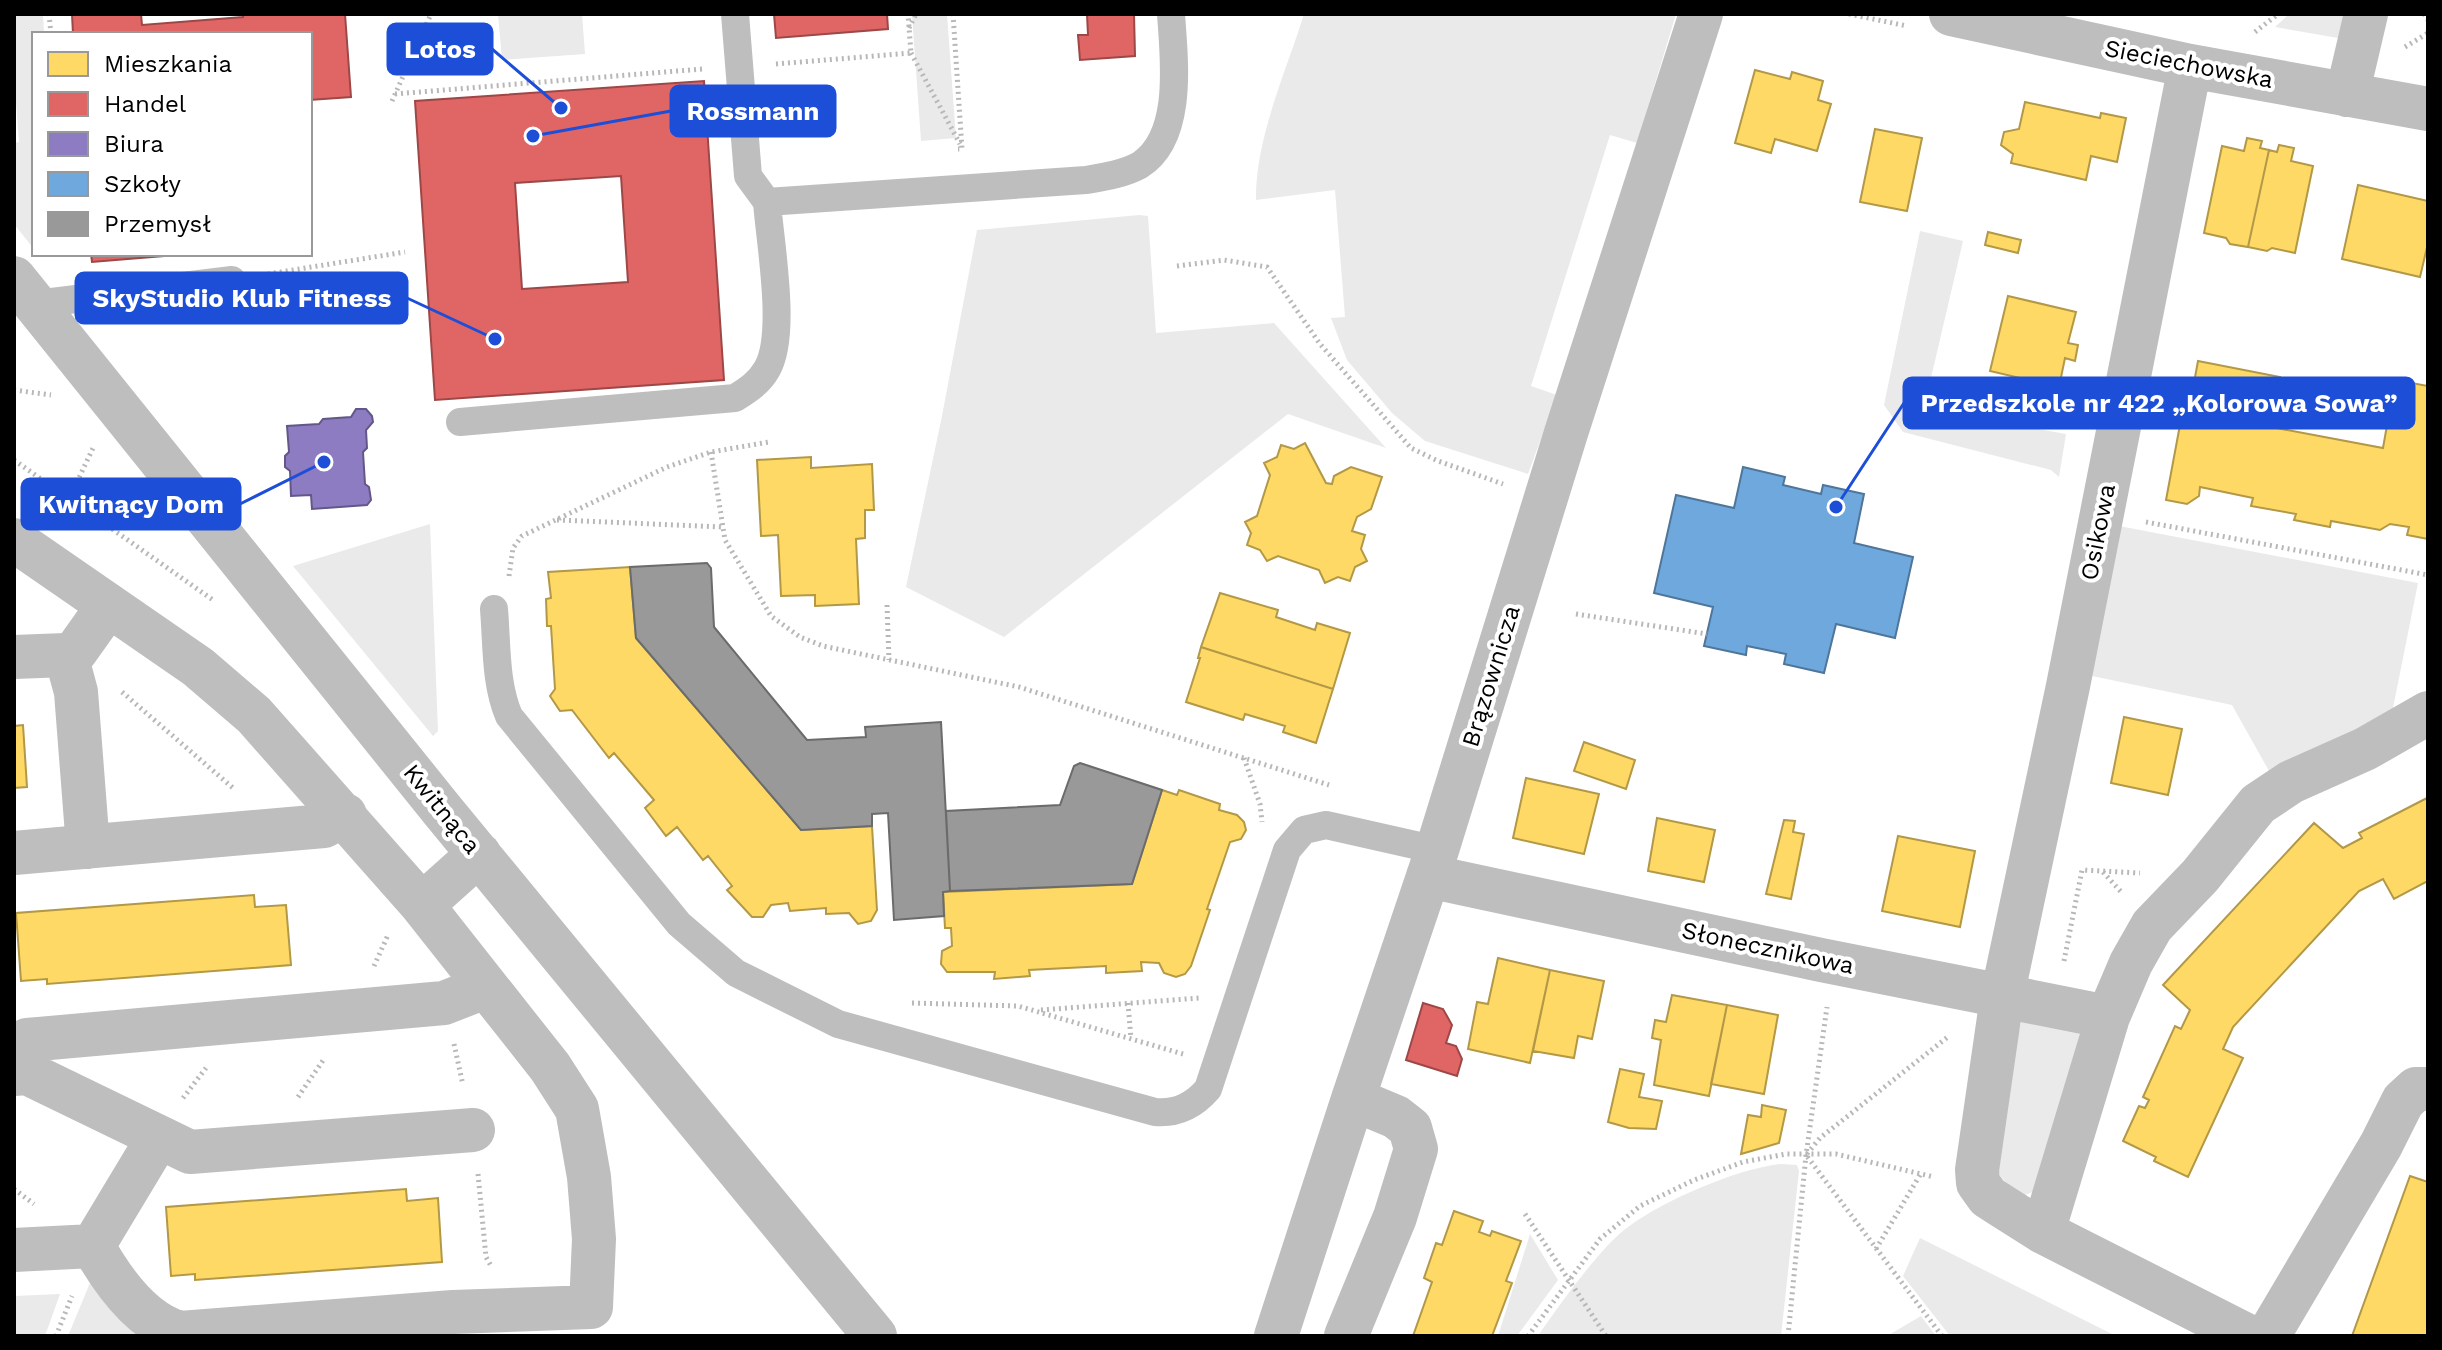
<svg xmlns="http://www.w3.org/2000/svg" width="2442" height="1350" font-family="'Work Sans',sans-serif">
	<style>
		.green { fill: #eaeaea }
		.homes { fill: #ffd966; stroke: #b29847; stroke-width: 2 }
		.shops { fill: #e06666; stroke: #9d4747; stroke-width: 2; fill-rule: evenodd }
		.offices { fill: #8e7cc3; stroke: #635788; stroke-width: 2 }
		.schools { fill: #6fa8dc; stroke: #4e769a; stroke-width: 2 }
		.industry { fill: #999; stroke: #6b6b6b; stroke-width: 2 }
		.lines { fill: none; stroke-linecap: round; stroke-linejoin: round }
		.path { stroke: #b8b8b8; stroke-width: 5; stroke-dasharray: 2 4; stroke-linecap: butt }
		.lane { stroke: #bebebe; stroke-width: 28 }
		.street { stroke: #bebebe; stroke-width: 44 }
		.labels { text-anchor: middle; stroke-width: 8; stroke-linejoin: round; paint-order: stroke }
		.street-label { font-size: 24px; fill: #000; stroke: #fff }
		.leader { fill: none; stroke: #1d4ed8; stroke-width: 3 }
		.callout-dot { fill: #1d4ed8; stroke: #fff; stroke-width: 3 }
		.callout { fill: #1d4ed8; stroke: #1d4ed8; stroke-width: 3 }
		.callout-label { font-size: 26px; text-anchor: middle; font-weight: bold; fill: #fff }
	</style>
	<rect width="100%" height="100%" fill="#fff"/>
	<!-- green -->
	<path class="green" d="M14,14H43L44,34H34V249L14,224V143L19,142L14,76Z
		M498,14H582L585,54L502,60Z
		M912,14H947L956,138L921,141Z
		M1304,14H1676L1637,143L1610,135L1531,386L1557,395L1528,474L1425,441L1392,413L1347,360L1331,318L1345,317L1335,190L1256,200C1255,139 1286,72 1304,14Z
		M2289,14H2350L2344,39L2275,27Z
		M1139,215L1148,216L1156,333L1274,323L1386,448L1288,414L1004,637L906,587L942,416L977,230Z
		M1920,231L1963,241L1931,378L1960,415L2066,434L2059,477L2051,470L1903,432L1884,405Z
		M430,524L438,731L433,736L293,566Z
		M2119,526L2418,583L2391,718L2269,771L2232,705L2092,676Z
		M2023,1013L2088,1026L2033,1192L2022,1196C2003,1182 1994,1173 1993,1148Z
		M1781,1164L1797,1165L1799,1171L1781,1336H1538C1557,1308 1602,1245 1628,1227C1665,1200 1736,1169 1781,1164Z
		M1530,1234L1558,1280L1517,1336H1498Z
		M1920,1238L2116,1336H1950L1903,1276Z
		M92,1278L153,1336H68Z
		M60,1294L45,1336H14V1296Z
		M1921,1316L1936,1336H1887Z"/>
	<!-- homes -->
	<path class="homes" d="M1755,70L1790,79L1792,72L1823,81L1818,100L1831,104L1817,151L1775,139L1771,153L1735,143Z
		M2025,102L2100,118L2101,113L2126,118L2117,162L2091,156L2086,180L2011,163L2013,154L2001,145L2004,132L2019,129Z
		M1875,129L1922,138L1907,211L1860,202Z
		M2247,138L2262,141L2260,148L2269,150L2248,247L2230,244L2226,238L2204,233L2222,146L2244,151Z
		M2279,145L2294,148L2291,161L2313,166L2295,253L2272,248L2267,251L2248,247L2269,150L2277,152Z
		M2358,185L2428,201V243L2420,277L2342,259Z
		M1988,232L2021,240L2018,253L1985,245Z
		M2008,296L2076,312L2068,343L2078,345L2075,361L2065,358L2059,387L1990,371Z
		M2198,361L2280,377L2271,427L2383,448L2395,380L2428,386V539L2407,535L2409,527L2390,524L2380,530L2331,521L2330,527L2294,520L2296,514L2251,506L2253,498L2200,487L2199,496L2187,504L2166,500L2185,398L2191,399Z
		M1305,443L1326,483L1332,484L1334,476L1351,467L1382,477L1371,509L1357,517L1352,531L1365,535L1361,549L1367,561L1355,567L1350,581L1338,577L1325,583L1319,570L1278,556L1267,561L1260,550L1247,545L1251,533L1245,522L1257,516L1270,475L1264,463L1277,457L1281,445L1294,449Z
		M811,457V468L872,464L874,510H865V538L856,539L859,604L815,606V595L781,596L778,535L761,536L757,460Z
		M630,567L636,638L801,830L872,826L877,910L871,921L858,924L849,913L826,914V908L790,911L788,903L771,905L763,917H752L727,890L732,886L708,856L703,860L677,827L666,836L645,808L654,800L614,753L609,758L572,710L560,711L550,696L555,689L551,626H547L546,599L551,598L548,572Z
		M1220,593L1278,610L1276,617L1315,630L1317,623L1350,633L1333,689L1201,647Z
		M1201,647L1333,689L1316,743L1283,732L1285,726L1245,714L1243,720L1186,702L1200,658H1198Z
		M2124,717L2182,729L2168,795L2111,783Z
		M23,725L27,787L14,788V726Z
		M1584,742L1635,760L1626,789L1574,771Z
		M1526,778L1599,794L1584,854L1513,838Z
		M1162,790L1177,795L1179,790L1220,804L1219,810L1237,815L1244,822L1246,830L1241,839L1230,842L1207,909L1210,910L1191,966L1185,974L1176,977L1164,973L1159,963L1141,962L1142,971L1106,973V966L1029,970L1030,976L994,979L995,972H947L941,964L942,951L952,946L951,928H945L943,892L1132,884Z
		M2427,798L2428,881L2394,899L2383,879L2359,891L2233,1027L2223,1049L2243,1058L2188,1177L2154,1161L2156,1157L2123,1141L2139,1106L2145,1108L2149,1100L2143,1097L2175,1026L2181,1029L2190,1010L2163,985L2314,823L2343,848L2362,838L2359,833Z
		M1657,818L1715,830L1704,882L1648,871Z
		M1784,820L1795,821L1793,832L1804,834L1791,899L1766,894Z
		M1898,836L1975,851L1960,927L1882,911Z
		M254,895L255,907L286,905L291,965L47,984V979L21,981L16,913Z
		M1498,958L1550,970L1530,1063L1468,1049L1477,1002L1488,1004Z
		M1550,970L1604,981L1592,1039L1578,1036L1574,1058L1533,1051Z
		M1672,995L1727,1005L1709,1096L1654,1085L1661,1040L1652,1038L1655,1020L1666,1022Z
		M1727,1005L1778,1015L1764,1094L1711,1084Z
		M1620,1069L1644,1074L1639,1097L1662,1101L1656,1129L1629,1128L1608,1122Z
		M1762,1105L1786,1110L1779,1143L1741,1154L1748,1115L1761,1117Z
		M2410,1176L2428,1182V1336H2352Z
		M406,1189L407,1201L438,1198L442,1262L195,1280V1274L171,1276L166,1207Z
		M1454,1211L1483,1221L1479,1232L1490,1236L1492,1231L1521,1241L1506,1281L1512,1283L1492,1336H1413L1432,1282L1424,1278L1436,1243L1442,1245Z"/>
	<!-- shops -->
	<path class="shops" d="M72,14H141L142,25L243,17V14H345L351,97L310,100V34H73Z
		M774,14H887L888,29L776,38Z
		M1087,14H1134L1135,56L1080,60L1078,35H1088Z
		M704,81L724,380L435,400L415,101ZM621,176L628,282L522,289L515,183Z
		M91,254H189L92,262Z
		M1423,1003L1443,1009L1452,1025L1446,1043L1456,1046L1462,1059L1457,1076L1406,1060Z"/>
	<!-- offices -->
	<path class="offices" d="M356,409H366L372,416L373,422L366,430L367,448L363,452L365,484L369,487L371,500L367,505L312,509L311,495L291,496L290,471L285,467V456L289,452L287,426L319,424L323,419L351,417Z"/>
	<!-- schools -->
	<path class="schools" d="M1743,467L1785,477L1783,485L1821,494L1823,485L1864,494L1854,543L1913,557L1895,638L1836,624L1824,673L1784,664L1786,654L1747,646L1746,655L1704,646L1713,607L1654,593L1676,495L1734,508Z"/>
	<!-- industry -->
	<path class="industry" d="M707,563L711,568L714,627L807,740L866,737L865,727L941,722L950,891L943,892L944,916L894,920L888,813L872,814V826L801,830L636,638L630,567Z
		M1080,763L1162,790L1132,884L950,891L946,811L1060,805L1074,766Z"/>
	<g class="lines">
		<!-- path -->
		<path class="path" d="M49,14L51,34
			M953,14L962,149H958
			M1849,14L1907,26
			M2424,14L2428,20
			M909,28L916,14
			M2255,32L2278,14
			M2405,47L2428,33
			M911,53L960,144
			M776,64L911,53L908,14
			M395,94L702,69
			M392,101L431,14
			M1177,266L1224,260L1267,267L1320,344L1411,448L1438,461L1503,484
			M268,274L405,252
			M14,390L51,395
			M711,452L725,540L771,616L800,637L823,646L1019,687L1329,785
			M14,460L213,600
			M69,499L93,448
			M557,520L723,527
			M2146,522L2428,575
			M509,576L513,548L522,536L667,467L711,452L769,442
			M887,605L889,660
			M1576,614L1707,634
			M122,692L233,788
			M1244,758L1260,804L1262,822
			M2103,872L2123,894
			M2064,961L2082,870L2140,873
			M374,966L388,935
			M912,1003L1018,1006L1183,1054
			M1128,1003L1131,1039
			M1041,1010L1199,998
			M454,1044L463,1085
			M298,1097L324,1059
			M183,1098L206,1068
			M478,1174L486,1257L491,1266
			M14,1189L34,1204
			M1525,1214L1606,1336
			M1876,1249L1920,1175
			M56,1336L72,1296
			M1528,1336L1600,1239L1640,1206L1694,1180L1743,1162L1786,1154H1836L1934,1177
			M1788,1336L1806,1155L1827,1007
			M1942,1336L1806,1155L1820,1138L1949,1036"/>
		<!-- lane -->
		<path class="lane" d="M735,14L748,176L767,202
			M35,304L232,280
			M460,422L735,398C748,390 759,383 767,369C787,335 770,243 767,202L1086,180C1104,177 1124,174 1140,165C1184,137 1174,59 1171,14
			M494,609C497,645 495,683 509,716L679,924L736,973L838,1024L1155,1112C1178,1114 1194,1105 1208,1089L1287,850L1304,830L1326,825L1437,850"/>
		<!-- street -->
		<path class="street" d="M1951,14L2190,66L2428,109
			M2190,66L2068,686L2002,997L1977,1170L1978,1183L1988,1197L2002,1206L2043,1232L2248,1336
			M2347,95L2366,14
			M14,278L442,810L875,1336
			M14,540L198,667L254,715L422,905L550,1067L577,1109L589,1177L594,1239L591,1307L453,1312L180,1333C141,1322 112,1280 93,1246
			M66,655L76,692L88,847
			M14,657L66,655L76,651L108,606
			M14,853L324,826L345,815
			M1428,876L1821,960L2108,1017
			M422,905L479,854
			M27,1040L444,1003L485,987
			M14,1074L27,1073L190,1152L473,1130
			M2043,1232L2108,1017L2131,963L2152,926L2200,876L2258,804L2291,782L2365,749L2428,713
			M14,1250L93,1246L158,1138
			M1276,1336L1353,1099L1437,850L1566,433L1701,14
			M1346,1336L1395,1217L1416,1149L1410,1128L1396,1117L1353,1099
			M2268,1336L2381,1145L2403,1101L2416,1089H2428"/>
	</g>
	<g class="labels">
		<!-- street labels -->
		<g class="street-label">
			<text transform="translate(2189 64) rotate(11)" y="8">Sieciechowska</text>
			<text transform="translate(2098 532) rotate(-79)" y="8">Osikowa</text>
			<text transform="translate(1491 676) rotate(-73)" y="8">Brązownicza</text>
			<text transform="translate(442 809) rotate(51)" y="8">Kwitnąca</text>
			<text transform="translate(1768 948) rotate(12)" y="8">Słonecznikowa</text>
		</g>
	</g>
	<!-- callouts -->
	<path class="leader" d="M561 108L492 49M533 136L671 111M495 339L407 298M1836 507L1904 403M324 462L240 504"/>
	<g class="callout-dot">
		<circle cx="561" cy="108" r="8"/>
		<circle cx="533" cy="136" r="8"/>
		<circle cx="495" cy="339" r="8"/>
		<circle cx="1836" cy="507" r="8"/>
		<circle cx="324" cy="462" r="8"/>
	</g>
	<g class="callout">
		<rect x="388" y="24" width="104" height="50" rx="8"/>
		<rect x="671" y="86" width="164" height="50" rx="8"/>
		<rect x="76" y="273" width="331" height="50" rx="8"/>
		<rect x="1904" y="378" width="510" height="50" rx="8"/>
		<rect x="22" y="479" width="218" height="50" rx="8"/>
	</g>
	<g class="callout-label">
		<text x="440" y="58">Lotos</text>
		<text x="753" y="120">Rossmann</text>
		<text x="242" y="307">SkyStudio Klub Fitness</text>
		<text x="2159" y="412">Przedszkole nr 422 „Kolorowa Sowa”</text>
		<text x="131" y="513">Kwitnący Dom</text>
	</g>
	<!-- border -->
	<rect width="2442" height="1350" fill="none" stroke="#000000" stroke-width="32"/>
	<!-- legend -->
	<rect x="32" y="32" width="280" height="224" fill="#ffffff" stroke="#999999" stroke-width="2"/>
	<rect x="48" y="52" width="40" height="24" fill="#ffd966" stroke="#999999" stroke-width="2"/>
	<text x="104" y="72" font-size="24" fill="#000000">Mieszkania</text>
	<rect x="48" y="92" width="40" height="24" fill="#e06666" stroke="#999999" stroke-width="2"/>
	<text x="104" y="112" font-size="24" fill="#000000">Handel</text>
	<rect x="48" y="132" width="40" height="24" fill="#8e7cc3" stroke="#999999" stroke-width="2"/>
	<text x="104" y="152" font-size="24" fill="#000000">Biura</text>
	<rect x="48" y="172" width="40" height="24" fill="#6fa8dc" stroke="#999999" stroke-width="2"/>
	<text x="104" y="192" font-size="24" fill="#000000">Szkoły</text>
	<rect x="48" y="212" width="40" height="24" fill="#999999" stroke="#999999" stroke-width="2"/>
	<text x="104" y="232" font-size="24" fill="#000000">Przemysł</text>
</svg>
